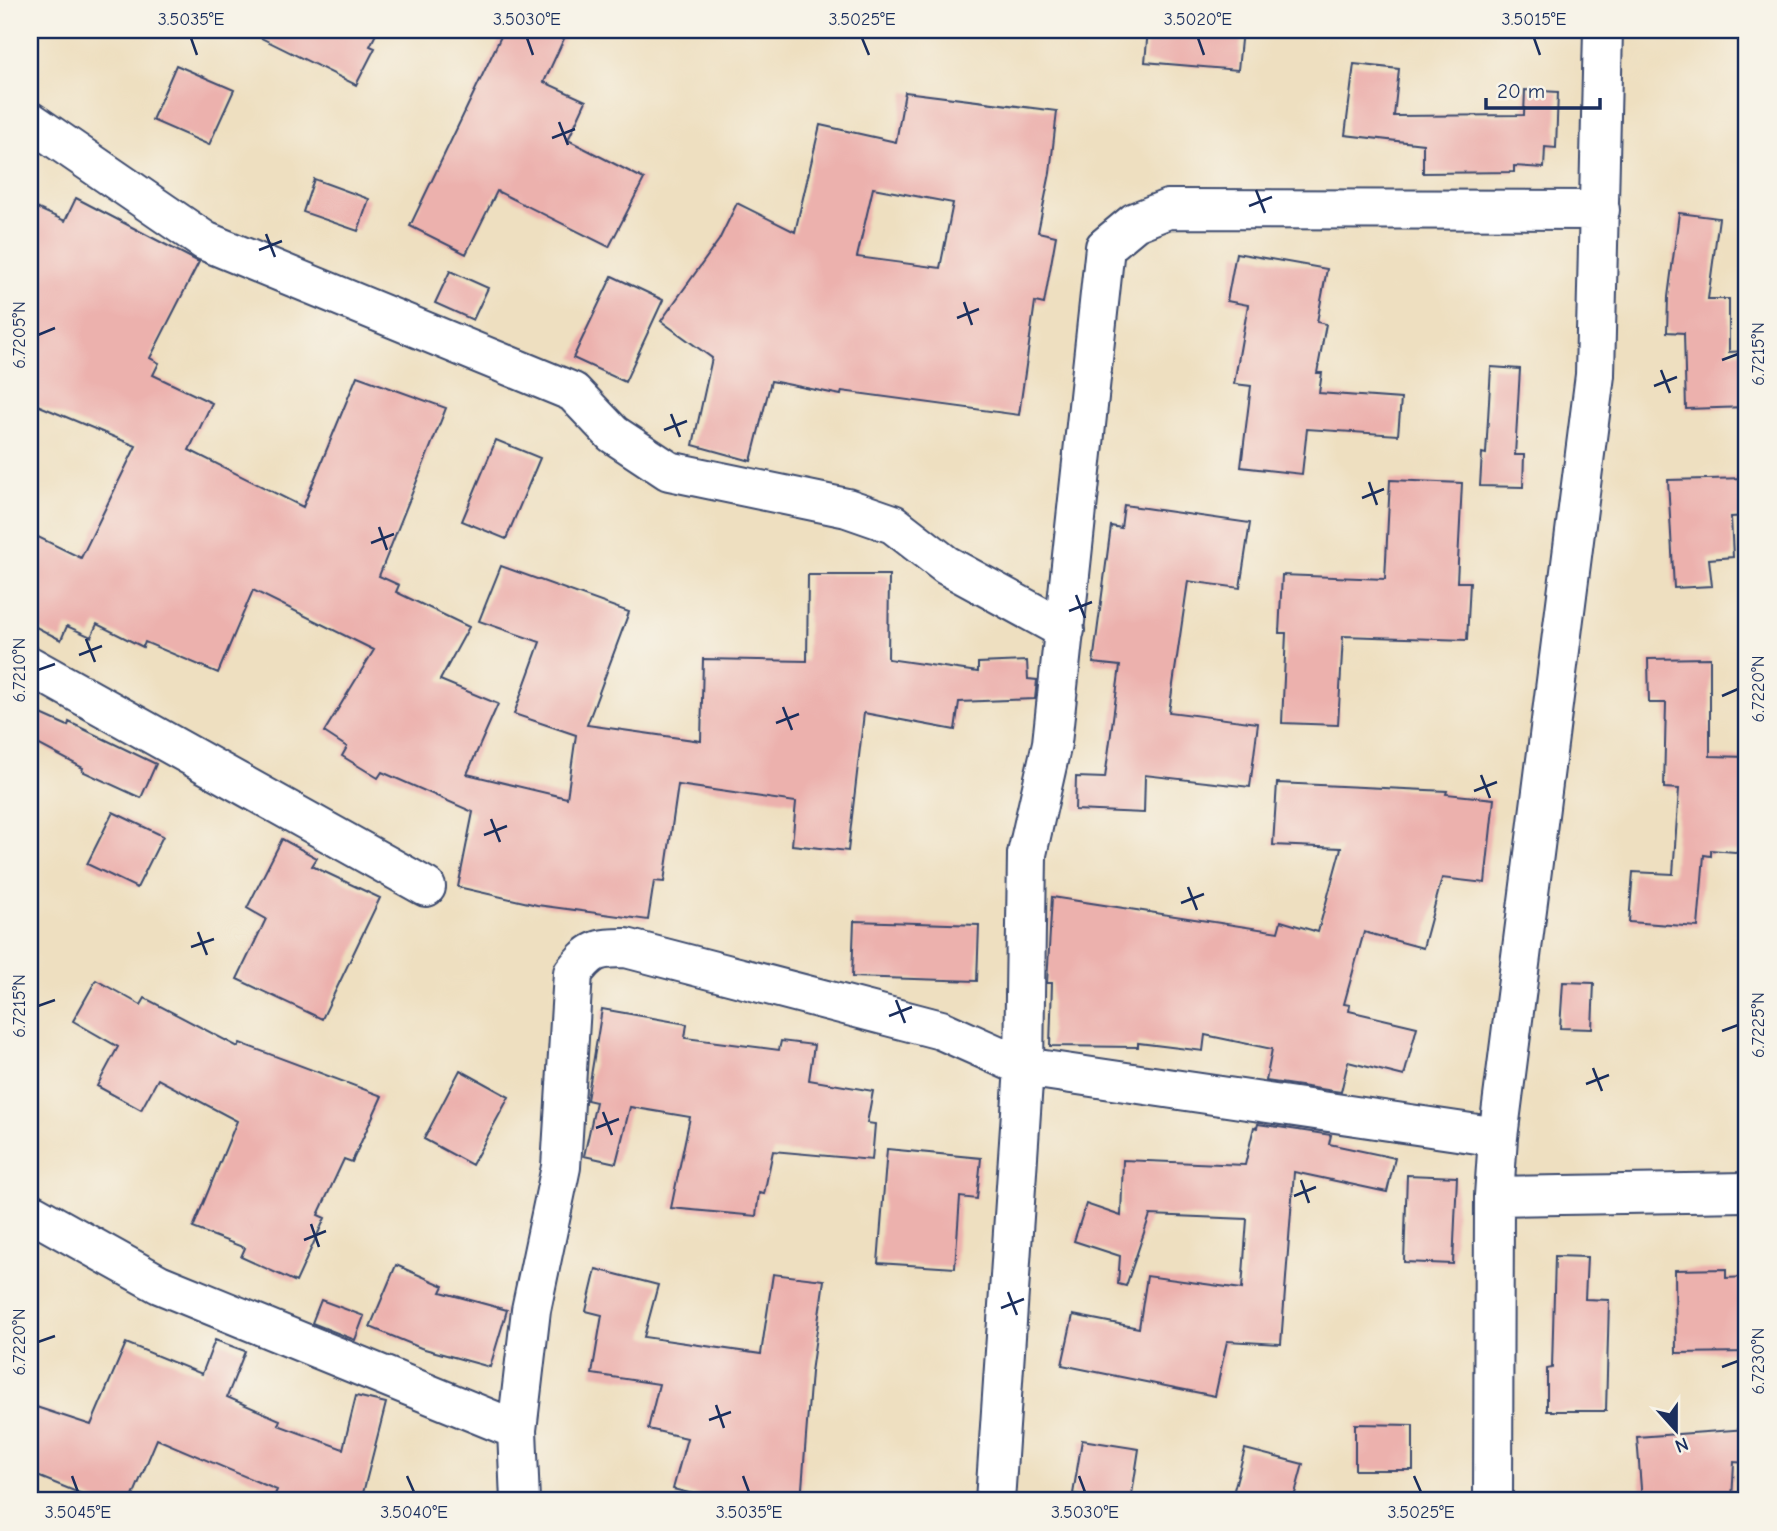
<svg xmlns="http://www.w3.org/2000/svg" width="1777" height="1531" font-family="'Comic Neue',sans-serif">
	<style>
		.building { fill: #ecb1ad; fill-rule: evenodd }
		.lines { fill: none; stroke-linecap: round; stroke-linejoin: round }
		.minor-casing { stroke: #3b496d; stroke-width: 42 }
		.minor { stroke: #fff; stroke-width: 38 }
		.ticks { fill: none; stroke: #1b2f5e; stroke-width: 2.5 }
		.neatline { fill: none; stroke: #1b2f5e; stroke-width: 2.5 }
		.ticks-label { font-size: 18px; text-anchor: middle; fill: #1b2f5e }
	</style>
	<rect width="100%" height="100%" fill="#f7f3e8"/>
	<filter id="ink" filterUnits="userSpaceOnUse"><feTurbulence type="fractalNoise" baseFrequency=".0143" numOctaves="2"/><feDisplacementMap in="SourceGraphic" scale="14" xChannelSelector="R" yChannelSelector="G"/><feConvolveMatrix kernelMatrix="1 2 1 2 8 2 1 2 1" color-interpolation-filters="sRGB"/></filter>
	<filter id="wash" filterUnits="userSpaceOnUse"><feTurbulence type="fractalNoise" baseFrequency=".00686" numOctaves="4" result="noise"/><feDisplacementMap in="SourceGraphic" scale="28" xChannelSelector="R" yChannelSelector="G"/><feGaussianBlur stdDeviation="1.57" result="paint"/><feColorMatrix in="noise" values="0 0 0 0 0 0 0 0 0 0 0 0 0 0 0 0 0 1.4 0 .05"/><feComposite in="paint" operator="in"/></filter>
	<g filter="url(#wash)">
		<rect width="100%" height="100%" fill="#eedfc0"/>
		<g id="blocks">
			<!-- building -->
			<path class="building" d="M245,30H378L370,46L375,48L356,85Z
				M504,30H568L544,82L586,101L568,140L644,179L609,247L497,191L466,254L410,226Z
				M1148,30H1242L1238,70L1145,62Z
				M1354,64L1399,69L1394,116L1524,115L1525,90L1558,92L1556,148L1545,147L1544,168L1514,166V172L1423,173V144L1345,135Z
				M176,65L234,90L209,145L152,120Z
				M905,92L1057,111L1050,173L1038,232L1056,236L1044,304L1035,302L1019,415L842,391L841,395L771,381L751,461L693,445L712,358L661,321L719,240L737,203L795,232L820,125L896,142ZM873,188L953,203L940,268L857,257Z
				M314,179L369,199L358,231L303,212Z
				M76,198L199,262L150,358L159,363L153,375L212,403L189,450L303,507L357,376L446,408L379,576L399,585L396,592L469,627L440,680L498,704L467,774L567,798L576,735L514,714L540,642L479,621L501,566L629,612L587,725L701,741L703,659L807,661L808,575H889L888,659L978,672V663L1027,661L1028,679L1037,680L1035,699L959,702L955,730L864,713L848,851L792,845L796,802L678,785L664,882L654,881L648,920L537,905L458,887L473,812L382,772L378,778L342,756L347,747L324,732L374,650L253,590L218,673L145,642L143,647L97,624L91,637L67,626L61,640L30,624V533L81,558L136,446L30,402V205L65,221Z
				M1679,213L1719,218L1708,299H1729V352L1747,351V407L1686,409L1684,333L1667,332L1668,297Z
				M1236,253L1327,269L1317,322L1326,324L1317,373H1322L1319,393L1401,399L1398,435L1307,429L1302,474L1241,467L1251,386L1234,384L1248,305L1227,301Z
				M450,271L488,288L473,320L435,303Z
				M612,276L663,300L625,382L573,358Z
				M1491,367L1520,369L1515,455H1524L1523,487L1480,486L1482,453L1486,454Z
				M496,440L540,458L506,539L462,521Z
				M1747,478V516L1731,517L1733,557L1709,559L1712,586L1674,588L1668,480Z
				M1390,480L1462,483L1457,582H1470L1467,640L1343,636L1338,725L1282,723L1286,633H1279L1282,575L1385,579Z
				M1124,505L1250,523L1240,588L1188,581L1169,712L1258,723L1250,787L1145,775L1144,813L1075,810L1076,777L1105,778L1120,666L1093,663L1111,526L1121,528Z
				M1710,658V756L1747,757V853L1711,850V856L1704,855L1698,927L1629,922L1633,872L1673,874L1679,789L1664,788L1666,703H1649L1648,659Z
				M30,709L68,726L69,722L156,764L141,798L82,771L83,768L30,740Z
				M1277,783L1447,791L1446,794L1494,799L1485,883L1442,878L1423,948L1364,932L1344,1004L1350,1005L1349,1011L1417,1027L1404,1076L1348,1062L1341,1092L1266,1081L1272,1049L1205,1035L1203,1051L1138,1043V1047L1050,1046L1052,983H1047L1052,897L1278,932L1281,921L1318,932L1341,848L1273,845Z
				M113,812L163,836L137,888L87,864Z
				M282,839L317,858L312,866L380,898L322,1019L237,979L266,919L247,908Z
				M854,921L979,925L977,981L852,977Z
				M96,980L141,1005L145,998L238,1047L240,1043L382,1096L352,1162L344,1159L318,1215L325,1218L296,1282L241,1257L245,1248L193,1228L237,1121L158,1079L141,1110L97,1086L118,1047L73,1021Z
				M1563,982L1594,983L1592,1029L1560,1028Z
				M602,1009L687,1024L685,1038L779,1050L781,1041L814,1045L809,1080L873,1091L867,1123L875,1124L872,1160L773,1151L764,1194L759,1193L756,1216L671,1208L690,1117L630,1107L616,1163L584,1156L596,1102L587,1100Z
				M460,1070L509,1097L472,1165L424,1139Z
				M1258,1124L1331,1135L1329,1144L1395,1158L1387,1192L1294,1172L1281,1344L1227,1341L1215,1396L1062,1365L1073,1315L1139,1328L1147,1276L1242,1289L1247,1219L1150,1215L1126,1286L1118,1284L1120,1256L1074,1241L1086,1204L1121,1216L1123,1160L1245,1165L1254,1127L1257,1128Z
				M887,1149L981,1158L977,1199L960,1197L955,1268L878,1263Z
				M1407,1175L1457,1177L1453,1264L1404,1262Z
				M1555,1256L1587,1257L1585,1299L1609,1300L1606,1411H1547V1369L1552,1368Z
				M396,1265L444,1286L441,1292L507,1310L490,1367L421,1348L370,1327Z
				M596,1269L658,1285L644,1337L761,1354L773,1274L824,1280L811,1372L801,1501H721L673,1489L687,1438L648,1429L659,1384L592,1374L602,1315L586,1311Z
				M1726,1269V1278L1747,1277V1352L1676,1353L1675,1270Z
				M321,1300L364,1316L355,1340L312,1323Z
				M215,1340L245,1351L227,1397L280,1420L278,1425L343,1449L356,1396L386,1403L361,1501H272L277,1490L157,1439L131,1501H99L30,1473V1405L91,1425L126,1343L202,1374Z
				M1355,1424L1413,1425V1470H1355Z
				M1747,1429V1463L1734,1462L1732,1501H1642L1637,1437Z
				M1082,1440L1139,1449L1131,1501L1073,1494Z
				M1245,1449L1303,1464L1293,1501H1231Z"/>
		</g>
	</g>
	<g filter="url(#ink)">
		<use href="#blocks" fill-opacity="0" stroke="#3b496d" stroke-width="2"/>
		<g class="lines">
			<defs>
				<path id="minor" d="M30,121L205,241L573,392L613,434L669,471L847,508L893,524L946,565L1065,630
					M30,666L426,887
					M1494,1196L1747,1192
					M30,1212L159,1284L517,1430
					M520,1501L517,1430L531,1310L561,1167L573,973C591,950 596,948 626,948L941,1030L1024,1067L1498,1137
					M995,1501L1024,1067L1027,854L1052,743L1105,247L1135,222L1168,209L1600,210
					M1493,1501L1494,1196L1498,1137L1595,375L1603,30"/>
			</defs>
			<!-- minor casing -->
			<use href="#minor" class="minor-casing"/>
			<!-- minor -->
			<use href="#minor" class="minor"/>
		</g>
	</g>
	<!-- ticks -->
	<path class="ticks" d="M191,38L197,55M527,38L533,55M862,38L869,55M1198,38L1204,55M1534,38L1540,55M559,122L568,145M552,138L575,129M1256,190L1265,213M1249,206L1272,197M266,234L275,257M259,250L282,241M964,302L972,325M957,318L979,309M38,335L55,328M1722,360L1738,354M1661,370L1670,393M1654,386L1677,377M671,414L680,437M664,430L687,421M1369,482L1377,505M1362,498L1384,489M379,527L387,550M371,543L394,534M1076,595L1085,618M1069,611L1092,602M86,639L95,662M79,655L102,646M38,670L55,664M1722,696L1738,689M783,707L792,730M776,723L799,714M1481,775L1490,798M1474,791L1497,782M491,819L500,842M484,835L507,826M1188,887L1197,910M1181,903L1204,894M198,932L207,955M191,947L214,939M896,1000L905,1023M38,1006L55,1000M889,1016L912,1007M1722,1031L1738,1025M1593,1068L1602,1091M1586,1084L1609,1075M603,1112L612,1135M596,1128L619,1119M1301,1180L1309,1203M1294,1196L1316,1187M311,1224L319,1247M304,1240L326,1231M1008,1292L1017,1315M1001,1308L1024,1299M38,1342L55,1336M1722,1367L1738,1361M716,1405L724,1428M709,1420L731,1412M72,1476L78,1492M407,1476L414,1492M743,1476L749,1492M1079,1476L1085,1492M1414,1476L1421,1492"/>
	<!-- margin -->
	<rect width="1777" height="1531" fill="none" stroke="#f7f3e8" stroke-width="77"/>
	<!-- north arrow -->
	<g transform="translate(1676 1430) rotate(159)" stroke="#f7f3e8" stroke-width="5" paint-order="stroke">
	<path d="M0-5L12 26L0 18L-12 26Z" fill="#1b2f5e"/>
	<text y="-10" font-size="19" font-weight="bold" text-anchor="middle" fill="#1b2f5e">N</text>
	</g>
	<!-- scale -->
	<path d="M1486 98v10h114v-10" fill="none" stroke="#1b2f5e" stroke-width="3.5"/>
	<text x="1497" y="98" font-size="21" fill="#1b2f5e" stroke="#f7f3e8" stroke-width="5" paint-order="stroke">20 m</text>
	<rect x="38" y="38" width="1700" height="1454" class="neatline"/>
	<g class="ticks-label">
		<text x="191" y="25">3.5035°E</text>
		<text x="527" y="25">3.5030°E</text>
		<text x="862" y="25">3.5025°E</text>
		<text x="1198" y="25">3.5020°E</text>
		<text x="1534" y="25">3.5015°E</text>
		<text transform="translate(19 335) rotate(-90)" y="6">6.7205°N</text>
		<text transform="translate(1758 354) rotate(-90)" y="6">6.7215°N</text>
		<text transform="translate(19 670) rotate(-90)" y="6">6.7210°N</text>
		<text transform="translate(1758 689) rotate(-90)" y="6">6.7220°N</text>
		<text transform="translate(19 1006) rotate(-90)" y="6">6.7215°N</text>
		<text transform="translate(1758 1025) rotate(-90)" y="6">6.7225°N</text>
		<text transform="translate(19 1342) rotate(-90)" y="6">6.7220°N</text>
		<text transform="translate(1758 1361) rotate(-90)" y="6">6.7230°N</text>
		<text x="78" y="1518">3.5045°E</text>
		<text x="414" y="1518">3.5040°E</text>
		<text x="749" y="1518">3.5035°E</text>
		<text x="1085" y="1518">3.5030°E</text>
		<text x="1421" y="1518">3.5025°E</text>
	</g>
</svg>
